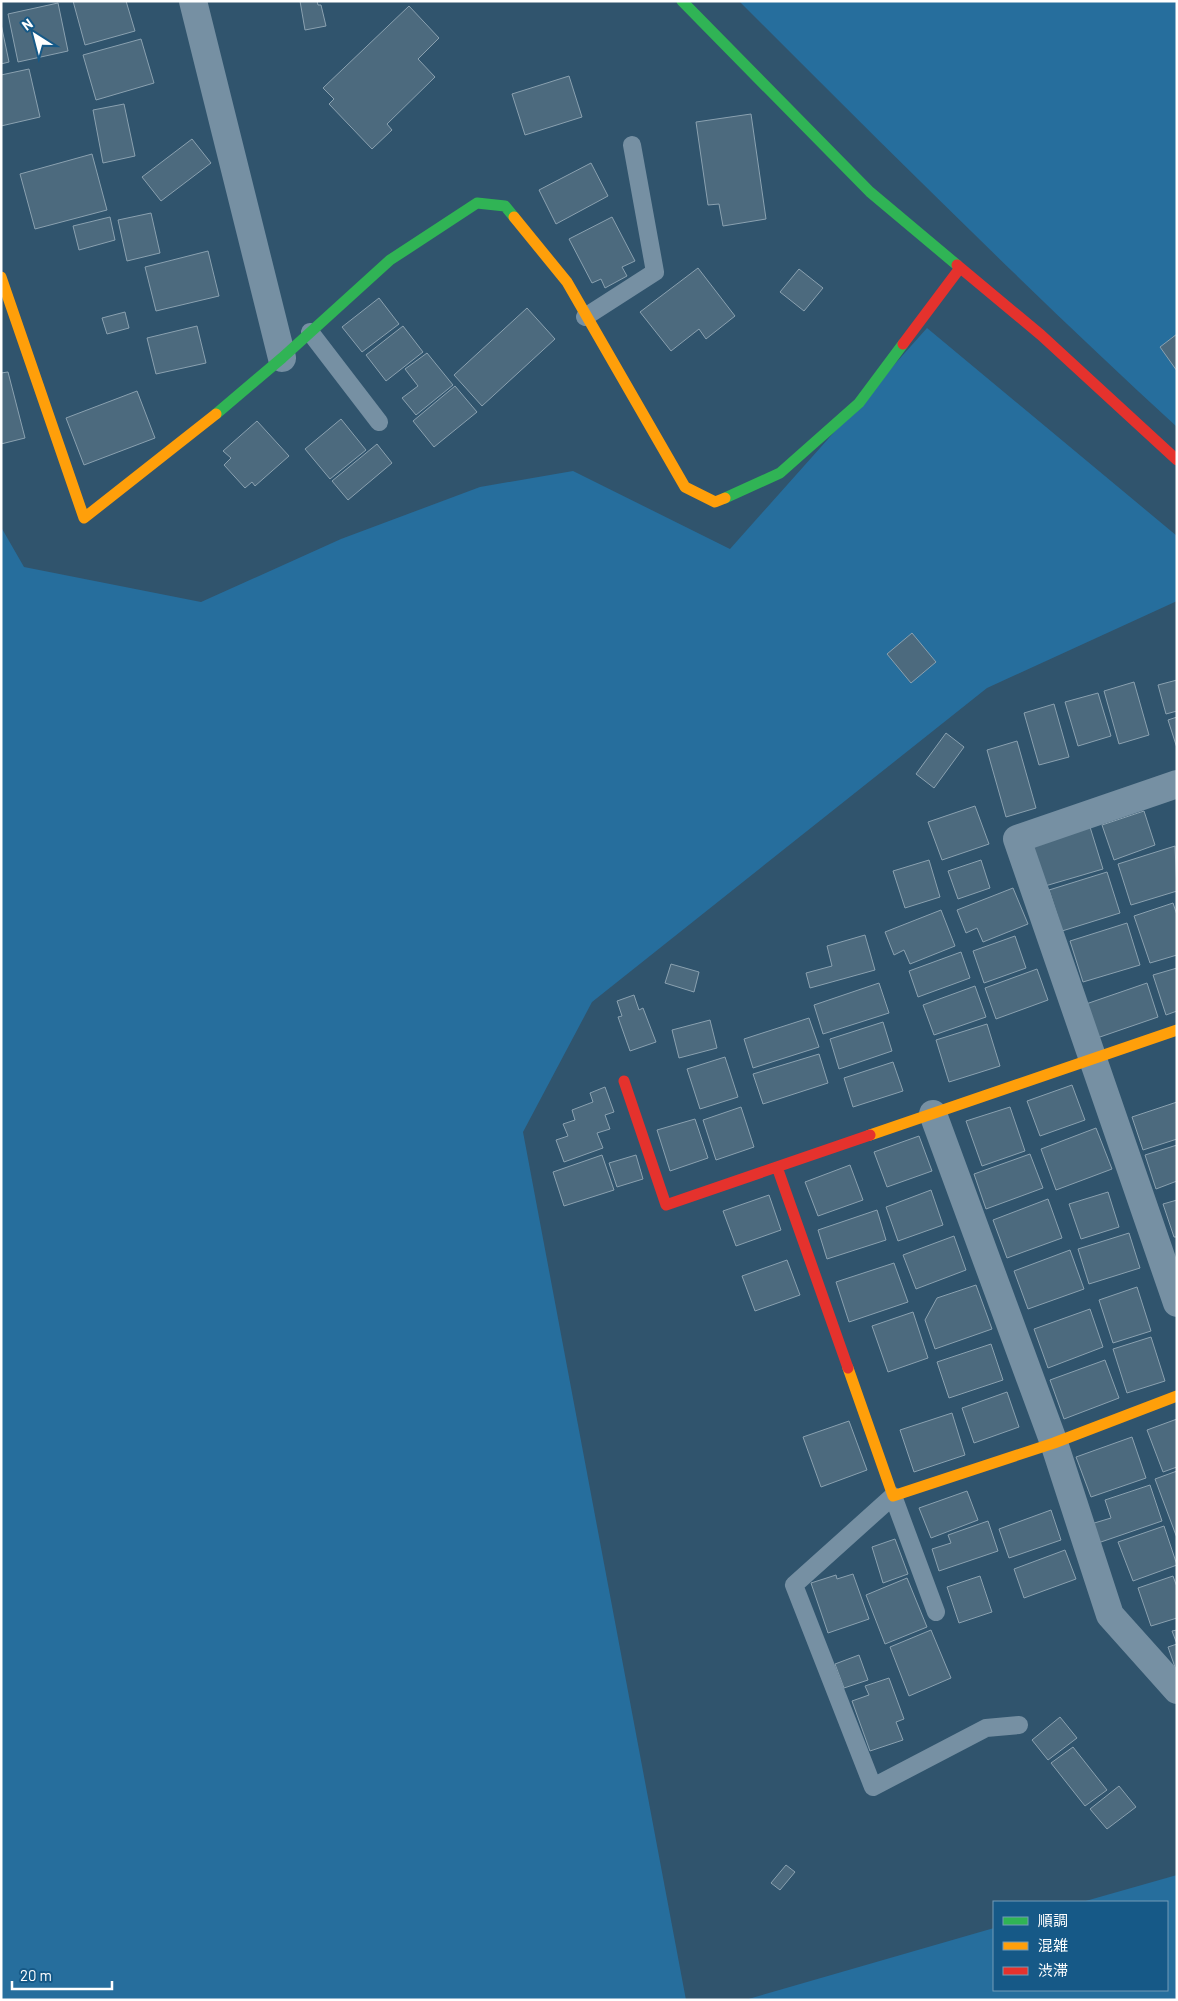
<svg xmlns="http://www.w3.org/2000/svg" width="1178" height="2001" font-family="Barlow,'Noto Sans JP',sans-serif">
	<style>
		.green { fill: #266e9d }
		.building { fill: #4c6a7e; stroke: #8aa1b0 }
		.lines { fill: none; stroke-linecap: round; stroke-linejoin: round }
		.lane { stroke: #7690a3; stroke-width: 18 }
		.street { stroke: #7690a3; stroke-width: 28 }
		.fast { stroke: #30b455; stroke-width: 11 }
		.slow { stroke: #ff9f0a; stroke-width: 11 }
		.jam { stroke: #e5322d; stroke-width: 11 }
	</style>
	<rect width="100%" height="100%" fill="#30546d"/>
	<!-- green -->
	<path class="green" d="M739,1H1177V427C1027,289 883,145 739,1Z
		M927,328L1177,536V601L987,688L592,1002L523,1132L686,2000H1V527L24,567L201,602L341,539L480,487L573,471L730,549Z
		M1177,1875V2000H745L994,1928V1990H1167V1902H1082Z"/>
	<!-- building -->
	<path class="building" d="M73,1H126L135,31L85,45Z
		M300,1H317L318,5H321L326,26L305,30Z
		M58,3L68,51L18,62L8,14Z
		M409,6L439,38L418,59L435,77L387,124L392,130L372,149L329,104L334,99L323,88Z
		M1,24L9,62L1,64Z
		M141,39L154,83L96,100L83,55Z
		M29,69L40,117L1,126V75Z
		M569,76L582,117L525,135L512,94Z
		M124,104L135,156L103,163L93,110Z
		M751,114L766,219L723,226L719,204L708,205L696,122Z
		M192,139L211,163L161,201L142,177Z
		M92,154L107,210L35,229L20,174Z
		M591,163L608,196L556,224L539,190Z
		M151,213L160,253L127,261L118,220Z
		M110,217L115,240L79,250L73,226Z
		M612,217L635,261L622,267L627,276L605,288L601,279L592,283L569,239Z
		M208,251L219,296L156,311L145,267Z
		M698,268L735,316L706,339L699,329L671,351L640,312Z
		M799,269L823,288L804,311L780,292Z
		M379,298L399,324L362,352L342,327Z
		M527,308L555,339L482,406L454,375Z
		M125,312L129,328L107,334L102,318Z
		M197,326L206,363L156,374L147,338Z
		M403,326L423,352L386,381L366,355Z
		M1177,334V371L1160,347Z
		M427,353L453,385L416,415L402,398L418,386L405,369Z
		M8,372L25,438L1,444V373Z
		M455,386L477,412L434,447L413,421Z
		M137,391L155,438L84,465L66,418Z
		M341,419L366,450L330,479L305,449Z
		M257,421L289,456L255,486L252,482L245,488L224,465L231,458L223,451Z
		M377,444L392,463L348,500L332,481Z
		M912,633L936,662L911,683L887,654Z
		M1177,680V711L1166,714L1158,685Z
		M1134,682L1149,735L1119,744L1104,691Z
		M1098,693L1111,736L1078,746L1065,702Z
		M1054,704L1069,757L1039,765L1024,713Z
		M1177,717V748L1168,720Z
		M946,733L964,747L934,788L916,774Z
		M1017,741L1036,808L1006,817L987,750Z
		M975,806L989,844L942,860L928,822Z
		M1144,811L1155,845L1114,860L1102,825Z
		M1090,827L1103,869L1045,886L1032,845Z
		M1175,846L1177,891L1131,905L1118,864Z
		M929,860L940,897L905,908L893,871Z
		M981,860L990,888L958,899L948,871Z
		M1107,872L1120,913L1062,931L1049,890Z
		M1013,888L1028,924L983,942L977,928L966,933L957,910Z
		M1173,903L1177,915V955L1150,963L1134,916Z
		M941,910L955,946L910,964L904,950L894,955L885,932Z
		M1127,923L1140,965L1083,982L1070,941Z
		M865,935L875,970L810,988L806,973L832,966L827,946Z
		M1015,936L1026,968L984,983L973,951Z
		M961,952L970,978L918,997L909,971Z
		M671,964L699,972L694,992L665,983Z
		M1177,968V1011L1166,1015L1153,975Z
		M1037,969L1048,1000L996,1019L985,988Z
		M879,983L889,1013L823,1034L814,1005Z
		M1147,983L1158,1017L1097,1038L1086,1004Z
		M975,986L986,1017L934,1035L923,1005Z
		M634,995L639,1010L643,1008L656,1042L630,1051L618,1017L622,1016L617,1001Z
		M809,1018L819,1047L753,1068L744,1039Z
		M710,1020L717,1048L679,1058L672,1030Z
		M883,1022L892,1051L839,1069L830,1039Z
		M987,1024L1000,1066L949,1082L936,1040Z
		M819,1054L828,1083L763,1104L753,1074Z
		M725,1057L738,1097L700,1109L687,1069Z
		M893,1062L903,1091L853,1107L844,1078Z
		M1072,1085L1085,1120L1040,1136L1027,1101Z
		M605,1087L614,1112L605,1115L610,1129L597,1133L603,1148L564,1162L556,1140L568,1136L563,1124L575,1120L572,1110L593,1102L590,1093Z
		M1177,1102V1139L1143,1150L1132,1117Z
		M741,1107L754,1147L716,1160L703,1120Z
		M1010,1107L1025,1151L982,1166L966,1121Z
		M695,1119L708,1158L670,1171L657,1130Z
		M1096,1128L1112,1169L1056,1190L1041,1149Z
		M919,1136L932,1171L887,1187L874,1152Z
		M1177,1145V1181L1156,1189L1145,1155Z
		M1030,1154L1043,1188L986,1209L974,1174Z
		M602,1155L614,1190L564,1206L553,1172Z
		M636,1155L643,1179L617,1187L609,1163Z
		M850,1165L863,1200L818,1216L805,1182Z
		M931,1190L943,1225L898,1241L886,1207Z
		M1108,1192L1119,1227L1081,1239L1069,1204Z
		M769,1195L781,1230L736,1246L723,1211Z
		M1048,1199L1062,1238L1007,1258L993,1220Z
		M1177,1200V1237H1174L1163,1204Z
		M877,1210L886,1240L827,1259L818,1230Z
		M1129,1233L1140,1268L1089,1284L1078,1249Z
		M954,1236L966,1270L916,1289L903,1255Z
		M1070,1250L1084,1289L1028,1309L1014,1271Z
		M787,1260L800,1295L755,1311L742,1276Z
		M894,1263L908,1302L849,1322L836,1282Z
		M976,1285L992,1329L935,1349L925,1320L937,1298Z
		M1137,1287L1151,1331L1113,1343L1099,1300Z
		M1090,1309L1103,1347L1048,1368L1034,1329Z
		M913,1312L928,1358L888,1372L872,1326Z
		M1151,1337L1165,1381L1127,1393L1113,1349Z
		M991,1344L1003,1380L949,1398L937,1362Z
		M1105,1360L1119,1398L1064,1419L1050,1380Z
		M1007,1392L1019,1427L974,1443L962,1408Z
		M952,1413L965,1455L914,1472L900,1430Z
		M1177,1419V1467L1163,1472L1147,1430Z
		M849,1421L867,1470L821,1487L803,1437Z
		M1132,1437L1146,1478L1091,1497L1076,1457Z
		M1177,1471V1538L1155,1479Z
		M1150,1485L1162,1521L1098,1543L1091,1524L1111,1518L1105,1500Z
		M967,1491L978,1520L931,1538L919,1508Z
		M1051,1510L1061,1540L1009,1558L999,1529Z
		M988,1521L998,1551L939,1571L932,1549L951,1543L948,1535Z
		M1164,1526L1177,1565L1133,1581L1118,1542Z
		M895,1539L908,1574L883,1583L872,1547Z
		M1065,1550L1076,1579L1024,1598L1014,1569Z
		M853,1574L869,1619L828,1633L811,1583L836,1575L837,1579Z
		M980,1576L992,1612L959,1623L947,1587Z
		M1173,1576L1177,1587V1618L1151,1626L1138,1588Z
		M907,1578L927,1627L885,1644L866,1595Z
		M931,1630L951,1678L909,1696L890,1647Z
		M1177,1630V1644L1172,1631Z
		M1177,1644V1673L1168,1647Z
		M859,1655L868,1680L844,1688L835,1664Z
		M889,1678L904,1719L896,1722L903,1740L870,1751L852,1701L869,1695L865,1686Z
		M1060,1717L1077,1738L1048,1760L1032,1740Z
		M1073,1747L1107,1790L1085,1806L1051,1763Z
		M1119,1786L1136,1807L1107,1829L1090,1809Z
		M786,1865L795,1872L780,1890L771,1883Z"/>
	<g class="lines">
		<!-- lane -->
		<path class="lane" d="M585,317L655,272L632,145
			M310,332L379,422
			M936,1612L893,1496L794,1585L873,1787L986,1728L1019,1725"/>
		<!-- street -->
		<path class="street" d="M193,1L282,358
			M1177,784L1017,839L1177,1303
			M933,1114L1054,1443L1110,1615L1177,1690"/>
		<!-- fast -->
		<path class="fast" d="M682,1L870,192L957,265
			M216,414L282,358L390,260L477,203L505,206L514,217
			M725,498L780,473L859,403L903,344"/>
		<!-- slow -->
		<path class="slow" d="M514,217L567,282L685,487L715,502L725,498
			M1,277L84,518L216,414
			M870,1135L1177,1030
			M848,1368L893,1496L1054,1443L1177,1396"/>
		<!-- jam -->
		<path class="jam" d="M957,265L1041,335L1177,460
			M903,344L960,268
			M624,1081L666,1205L870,1135
			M777,1167L848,1368"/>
	</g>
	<!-- border -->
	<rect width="1178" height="2001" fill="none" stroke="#ffffff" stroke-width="5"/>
	<!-- legend -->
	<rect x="993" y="1901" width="175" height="90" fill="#165987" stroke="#739bb7"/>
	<rect x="1003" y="1917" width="25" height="8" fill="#30b455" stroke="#739bb7"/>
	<text x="1038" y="1926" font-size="15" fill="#ffffff">順調</text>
	<rect x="1003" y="1942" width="25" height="8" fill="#ff9f0a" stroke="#739bb7"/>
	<text x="1038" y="1951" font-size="15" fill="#ffffff">混雑</text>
	<rect x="1003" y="1967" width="25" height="8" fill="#e5322d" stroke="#739bb7"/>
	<text x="1038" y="1976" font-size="15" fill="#ffffff">渋滞</text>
	<!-- north arrow -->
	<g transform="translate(35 35) rotate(324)" stroke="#165987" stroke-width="4" paint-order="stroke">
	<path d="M0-4L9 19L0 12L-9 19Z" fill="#ffffff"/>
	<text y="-8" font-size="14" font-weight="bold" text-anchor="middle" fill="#ffffff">N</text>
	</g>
	<!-- scale -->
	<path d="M12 1981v8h100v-8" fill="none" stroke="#ffffff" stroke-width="2.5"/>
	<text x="20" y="1981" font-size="15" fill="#ffffff" stroke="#165987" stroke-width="4" paint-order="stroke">20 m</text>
</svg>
